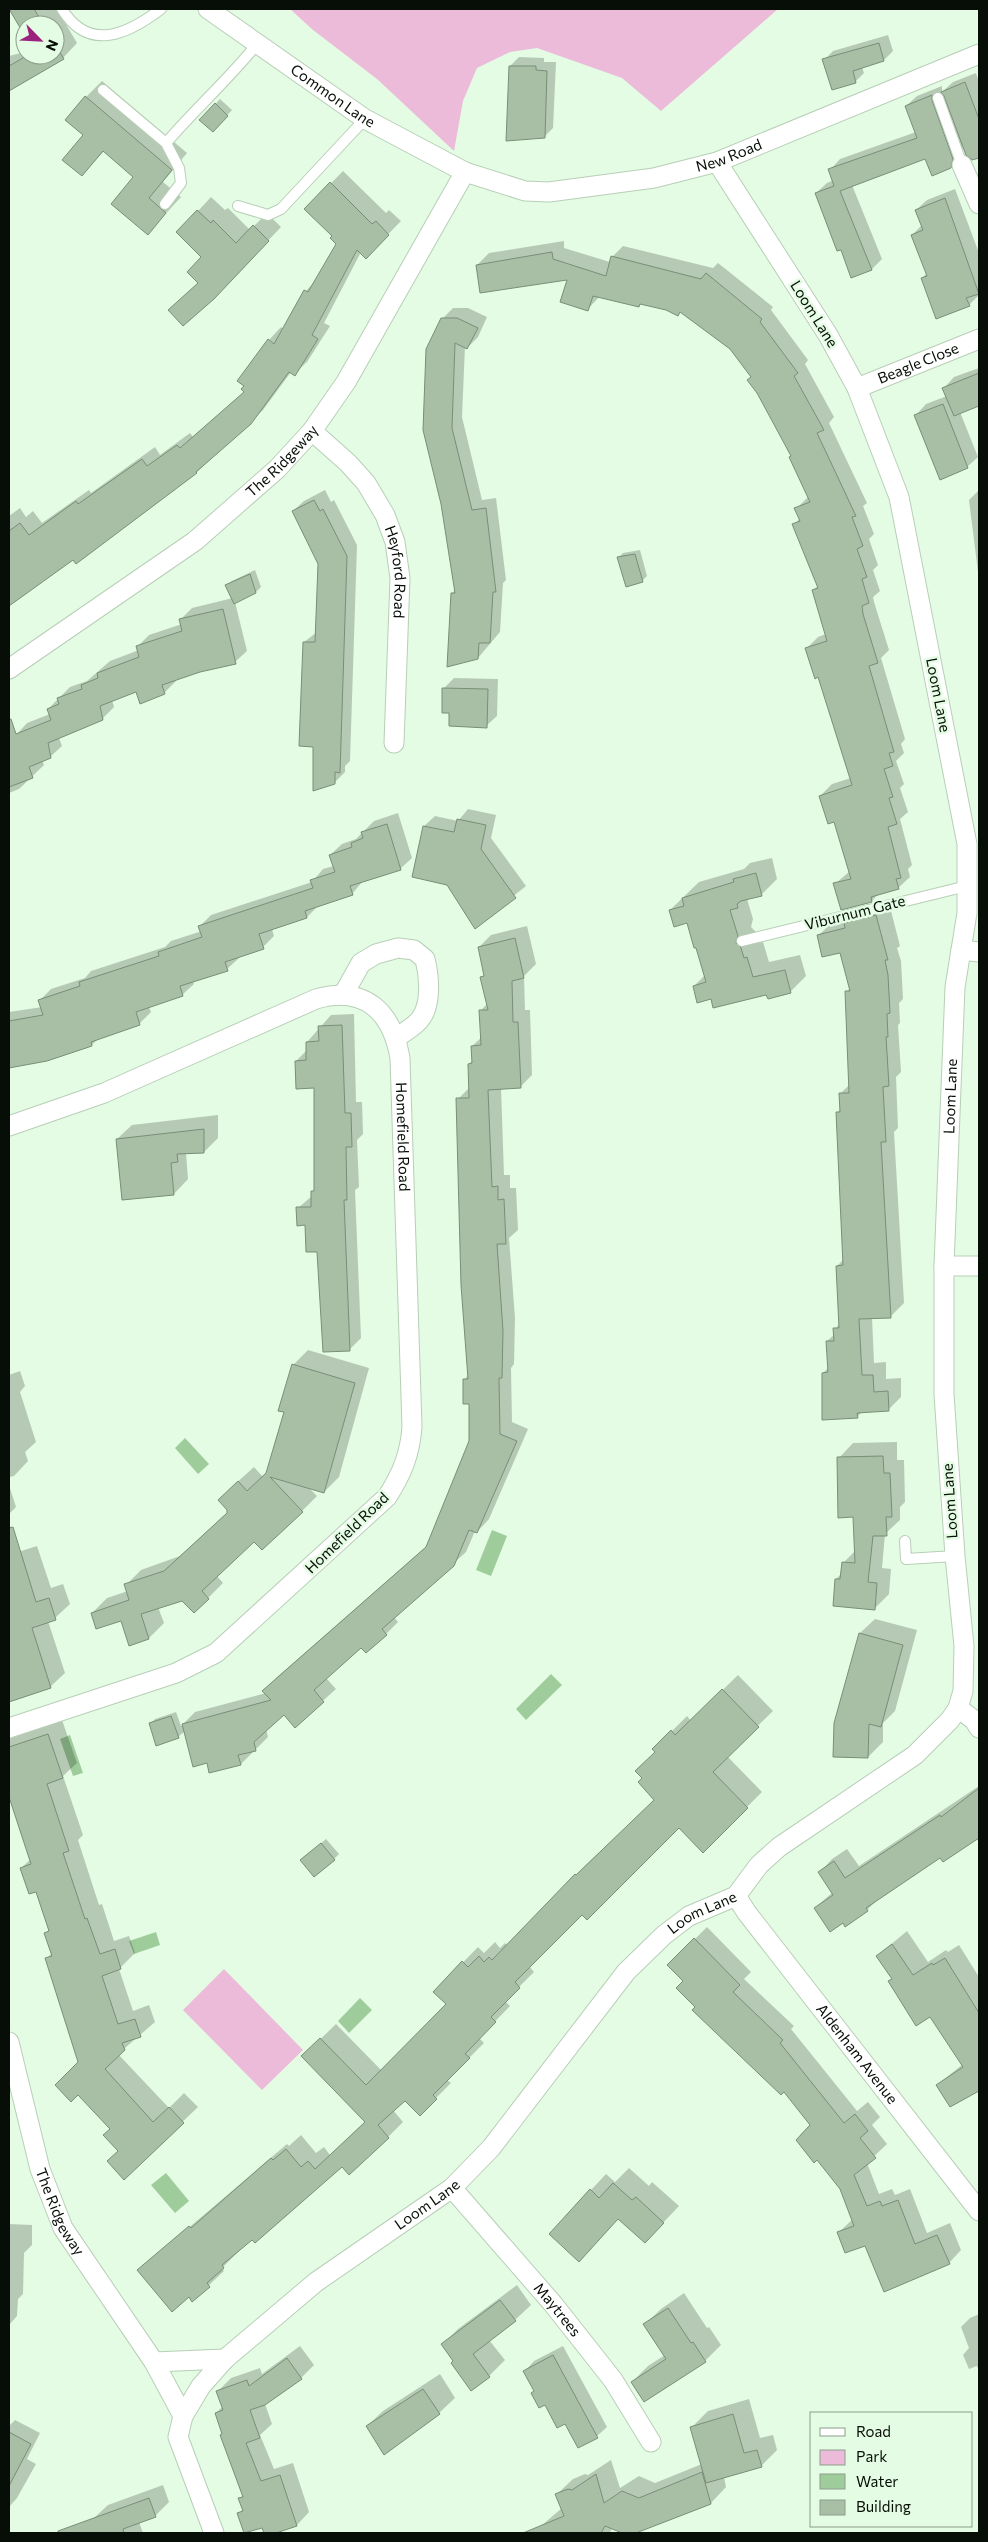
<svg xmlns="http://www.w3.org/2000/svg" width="988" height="2542" font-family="Commissioner,sans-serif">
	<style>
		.green { fill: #ecbbda }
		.water { fill: #9ecd9b }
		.shadow { fill: #0003 }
		.building { fill: #a8bfa6; stroke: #798e77 }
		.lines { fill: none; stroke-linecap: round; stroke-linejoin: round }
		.service-casing { stroke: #b8cfb7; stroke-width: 12 }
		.minor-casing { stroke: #b8cfb7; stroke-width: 21 }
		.service { stroke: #fff; stroke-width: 10 }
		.minor { stroke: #fff; stroke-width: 19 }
		.labels { text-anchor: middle; stroke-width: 5; stroke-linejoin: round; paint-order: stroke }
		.street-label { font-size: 15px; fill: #070e07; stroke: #e4fce3 }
	</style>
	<rect width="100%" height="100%" fill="#e4fce3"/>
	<!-- green -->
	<path class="green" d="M290,9H778L661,111L622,78L537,48L510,52L477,68L463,101L454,151L377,79L313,30Z
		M224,1969L303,2050L262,2090L183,2010Z"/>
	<!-- water -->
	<path class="water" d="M185,1438L209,1464L198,1474L175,1448Z
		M492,1530L507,1536L491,1576L476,1570Z
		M551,1674L562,1685L526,1720L516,1709Z
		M70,1735L83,1773L73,1776L60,1739Z
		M156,1932L160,1945L134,1954L129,1941Z
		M360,1998L372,2010L349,2033L338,2021Z
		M166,2173L189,2201L175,2213L151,2185Z"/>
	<!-- shadow -->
	<path class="shadow" d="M11,9H57L77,43L63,58L17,85L9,87V56L25,52V55H55V25H25V33Z
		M888,35L893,51L884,60L862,67L864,73L855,82L824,60L833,51Z
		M519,57L544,58V62H556L553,128L544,137L510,66Z
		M976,73L979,82V156L972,159L963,144L962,157L951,167L926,158L852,185L882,259L872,269L841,248L816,193L827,183L834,180L830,170L840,159L916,132L906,106L917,96L942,86V92L953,82Z
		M102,81L187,153L163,182L181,197L148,233L135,177L104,151L82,175L86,97Z
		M220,99L232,110L213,131L201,120Z
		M343,171L386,213L389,210L401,221L366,257L361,252L324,323L330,326L307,362L294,374L291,372L263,410L197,472L76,562L73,558L9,599V516L20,508L26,517L33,511L42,523L89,490L91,493L155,447L160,455L190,433L193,437L245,391L269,340L281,327L283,329L306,291L315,281L337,244L333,236L306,209Z
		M955,189L979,253V295L969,305L922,278L927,273L912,235L922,225L916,210L927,200Z
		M211,197L225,210L228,208L250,230L267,213L281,227L227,284L199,282L203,257L198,211Z
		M564,241V248L610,262L612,257L623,246L713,268L718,263L773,307L771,310L808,360L805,364L834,417L829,423L867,503L863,506L874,534L869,539L878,565L873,570L880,591L873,597L874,602L889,650L881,658L905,739L901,744L904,753L896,761L904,784L900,788L908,812L900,819L912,865L908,869L910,877L898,888L879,893L872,901L841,908L835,884L850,871L835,821L820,796L832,784L851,778L819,676L807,648L818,637L826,634L813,590L818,586L794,525L800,518L796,509L809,496L792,456L752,376L731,348L681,311L678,315L666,309L642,303L639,306L600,296L588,309L569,279L477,265L489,253Z
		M453,308H468L487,317L478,337L467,348L465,346L462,417L482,500L496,498L506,580L503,583L500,632L478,658L452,593L455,590L442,319Z
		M979,368V404L960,412L978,457L967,467L916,415L926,404L947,396L944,388L954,377Z
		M325,490L331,502L334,500L357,545L350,761L345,766V772L334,783L314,745L304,642L317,632L319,563L293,511L304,501Z
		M979,490V580L969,500Z
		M640,550L647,576L642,581L618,558L623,553Z
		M255,570L261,587L256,592L235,602L247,651L235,662L175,679L176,681L164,693L136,690L112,700L114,707L102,719L59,738L62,746L50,757L42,760L44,765L19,789L9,793V744L13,742L16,735L27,723L50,714L48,709L70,687L87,681L110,661L139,650L137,647L149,635L182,624L181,619L192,608L233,598L227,585L232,581Z
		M454,678L498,679L497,716L486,726L451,712L444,688Z
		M468,809L496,815L491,838L526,886L475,927L424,826L435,816L458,821Z
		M398,813L412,858L400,869L363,881L352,894L319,905L307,917L272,929L274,936L263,947L238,956L239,958L227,969L193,981L194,984L182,995L149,1007L151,1012L139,1024L100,1037L92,1045L47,1060L9,1067V1012L42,1007L40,1000L51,989L85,978L91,971L165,947L171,941L202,931L200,926L211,915L312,882L323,869L334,866L330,855L342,844L356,839L374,821Z
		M772,858L777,879L761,895L747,899L753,919L751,927L756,932L759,943L763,942L769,962L800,955L806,976L790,992L712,998L694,986L705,975L688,922L670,910L699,882L744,869L750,863Z
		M889,903L900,946L897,948L901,961L903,999L899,1003L900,1023L898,1025L901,1072L896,1077L898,1128L894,1132L904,1303L891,1316L872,1317L874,1363L886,1362V1379L901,1378V1397L888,1410L863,1411L857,1417L823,1373L829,1367L827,1341L835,1334V1329L840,1323L837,1266L844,1259L837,1113L841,1108L840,1094L850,1084L846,992L850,988L840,951L818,936L831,923Z
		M527,926L536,964L524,976L525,1010H530L532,1075L520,1087L501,1088L504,1175H510V1188H516L518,1230L509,1238L515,1318L514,1364L511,1368L512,1422L528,1429L489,1519L477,1532L475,1531L466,1552L394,1617L398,1622L386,1634L361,1646L326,1678L336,1689L295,1726L284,1714L266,1729L268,1737L241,1764L208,1762L185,1731L178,1737L150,1724L155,1719L176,1712L181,1726L195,1712L266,1693L276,1678L428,1545L471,1441L470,1403L464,1380L469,1374L458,1099L470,1087L469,1064L473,1060L472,1046L482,1037L481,1010L488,1003L482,977L485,974L479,947L491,935Z
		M354,1014L356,1102H362L363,1134L357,1140L359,1187L355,1190L361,1338L349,1350L318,1251L298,1208L312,1196L315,1188V1087L296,1061L307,1050V1042L331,1015Z
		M218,1115V1138L204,1152L186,1153L188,1179L174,1194L117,1139L132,1125Z
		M308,1350L369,1368L339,1477L324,1492L309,1488L317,1496L302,1511L254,1540L216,1575L223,1583L194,1612L183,1599L158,1607L164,1623L149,1638L122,1620L92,1613L107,1598L128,1591L126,1585L141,1570L180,1556L228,1512L234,1485L254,1467L263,1477L268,1472L286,1412L293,1365Z
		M20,1371L25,1386L20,1392L36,1442L25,1452L28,1461L14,1476L9,1477V1375Z
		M897,1442V1460H904L905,1502L900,1507V1520L885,1534L882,1568L891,1569L889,1594L875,1608L836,1579L842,1573L843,1563L856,1550L855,1516L839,1458L853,1443Z
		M9,1485L16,1507L9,1514Z
		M9,1523L18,1552L37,1546L51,1588L63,1584L70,1604L55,1618L48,1621L65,1673L50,1687L9,1701Z
		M875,1619L917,1630L895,1711L883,1723V1742L868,1757L860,1633Z
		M738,1675L773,1711L727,1756L762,1792L703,1851L679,1827L582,1913L529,1966L534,1972L505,2001L510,2006L479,2038L484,2043L447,2080L451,2083L420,2114L405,2099L393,2110L403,2122L388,2137L349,2173L342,2166L252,2238L222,2268L224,2271L193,2300L189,2296L139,2270L287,2144L289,2146L301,2135L316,2153L324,2147L330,2155L366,2121L303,2056L336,2024L382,2071L447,2004L435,1991L478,1947L484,1953L495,1942L500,1948L505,1943L507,1945L591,1860L656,1799L644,1778L656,1752L654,1749L687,1716L691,1721Z
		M62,1720L77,1763L63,1776L83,1835L78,1840L99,1905L102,1904L114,1941L129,1936L135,1953L119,1969L133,2011L149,2005L155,2022L118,2054L169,2108L184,2093L198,2107L124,2178L119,2151L80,2062L47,1958L52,1953L46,1933L49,1930L36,1890L21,1868L31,1859L9,1793V1739Z
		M979,1786L978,1841L977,1839L941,1856L881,1896L867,1910L843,1921L815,1908L833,1892L819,1873L832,1859L847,1849L859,1866Z
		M326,1839L339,1854L334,1859L301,1860Z
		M707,1927L751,1972L744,1979L794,2026L791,2029L857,2111L868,2102L880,2117L872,2125L887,2144L867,2163L879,2194L892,2189L895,2195L910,2189L927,2233L950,2223L961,2250L949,2263L865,2244L839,2232L853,2219L841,2188L800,2135L811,2124L784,2090L696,2007L684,1981L669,1965Z
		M907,1931L928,1962L946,1950L948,1952L959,1945L979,1977V2089L962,2100L937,2085L963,2064L931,2015L893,1978L877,1956Z
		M629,2168L649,2186L652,2182L679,2206L660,2226L619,2218L579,2260L591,2190L606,2174L615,2182Z
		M9,2224L32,2225V2245L24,2253L23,2294L18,2299L17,2316L9,2325Z
		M517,2285L531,2305L515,2320L489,2340L505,2360L489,2376L455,2360L443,2344L458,2329Z
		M684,2293L707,2328L709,2327L721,2345L705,2361L644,2400L632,2382L648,2366L665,2355L645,2324L661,2309Z
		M979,2314V2372L977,2366L969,2369L963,2355L969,2348L961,2327L970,2318Z
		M300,2346L314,2365L301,2378L265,2404L272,2424L260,2435L274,2469L293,2463L309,2512L297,2525L272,2533H265L263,2526L238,2514L243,2509L240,2499L243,2495L216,2413L223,2406L218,2391L231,2378L260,2368L262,2374Z
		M563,2346L607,2427L597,2436L579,2446L566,2422L545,2404L535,2391L525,2371L534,2361Z
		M440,2374L455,2398L439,2413L367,2426L383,2411Z
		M749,2399L760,2438L773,2435L777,2450L761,2466L724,2477L726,2487L711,2503L633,2533H625L612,2528L610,2533H544L541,2526L562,2508L557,2494L573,2479L585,2474L588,2475L611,2460L620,2488L639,2476L655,2483L702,2464L692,2427L708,2411Z
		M15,2420L40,2433L27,2459L36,2464L17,2498L9,2507V2426Z
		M163,2485L169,2502L155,2516L139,2522L143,2533H100L94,2518L108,2505Z"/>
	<!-- building -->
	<path class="building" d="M9,9H34L44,25H25V36Z
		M879,43L884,61L853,71L856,83L832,90L822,59Z
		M55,44L64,59L9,91V66L28,55H55Z
		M509,66H536V70L547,71L545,138L506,141Z
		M965,82L979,119V158L972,160L966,155L944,96L941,92Z
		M932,95V100L953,159L951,168L932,176L925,159L840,191L872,270L851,278L841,250L837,251L815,193L834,186L828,169L917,138L905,106Z
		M85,96L172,170L149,198L166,213L148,235L111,204L133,177L103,151L82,176L62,160L83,135L65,120Z
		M215,103L228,116L213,132L199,120Z
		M330,182L372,224L376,221L389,235L366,259L357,250L312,335L318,339L295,376L289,372L251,424L196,472L197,473L76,564L73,560L9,606V531L20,523L29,535L76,501L78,504L142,459L147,466L177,445L180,448L244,392L241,389L244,386L237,381L268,339L274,344L304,290L308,292L336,244L330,238L332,236L304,209Z
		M945,198L979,294L966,298L970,306L936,319L921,278L927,276L911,235L923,230L915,210Z
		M197,210L211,223L213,220L236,243L253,225L269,241L214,299L183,326L168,310L198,283L187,272L201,257L176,232Z
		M552,252L553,259L606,276L611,256L701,279L706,273L762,319L760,322L798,373L794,376L824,430L817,433L856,516L852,517L863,546L857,549L867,577L862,579L869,603L862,606L863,614L878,663L869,666L894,752L889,753L893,766L884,769L893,797L889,798L897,824L888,827L901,878L896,879L899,889L871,897L872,902L841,910L833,883L851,879L834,822L828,824L819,796L852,785L818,677L815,679L805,648L827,641L812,590L818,588L792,524L800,521L794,508L810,502L789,457L791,456L757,393L747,380L751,377L730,349L680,312L678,316L666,310L640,304L639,307L593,296L588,311L560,302L567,280L480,293L476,265Z
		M441,318H457L478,328L467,349L455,343L452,428L472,510L486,508L496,592H493L490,643H479L478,659L447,667L451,593H455L441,504L423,430L426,349Z
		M979,373V406L954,416L942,388Z
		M943,404L968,468L940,480L914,415Z
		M314,500L320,511L323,509L347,556L340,773L335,772V784L313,791V747L299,746L303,642H315L318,564L292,511Z
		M635,554L643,582L626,587L617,557Z
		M250,574L256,593L234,604L225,585Z
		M223,609L236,664L200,672L162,685L165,694L140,704L136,692L100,706L103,720L48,743L51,758L29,767L33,778L9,787V719H11L16,734L51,720L47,709L59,704L57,698L82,689L81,685L98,678L97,673L139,657L136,646L182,631L179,619Z
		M442,688L488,689L487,728L449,726V713H442Z
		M457,819L486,825L481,849L516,898L475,929L447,885L412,877L423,826L454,832Z
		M387,824L401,870L350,886L353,895L305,911L307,918L259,934L264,949L225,962L228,971L180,986L183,996L136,1012L140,1025L91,1042L92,1046L47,1061L9,1068V1021L43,1015L38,1000L80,986L79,982L159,956L158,952L202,937L198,926L313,888L310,880L335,872L329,855L352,847L351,843L363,838L361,832Z
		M756,873L762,896L741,901L737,904L738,908L730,910L738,936L736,943L741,948L744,958L747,957L753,977L785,970L791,993L768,999L766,995L713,1008L711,999L697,1003L693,986L706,982L696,948H694L687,923L674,927L669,910L684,906L682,898L734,882L733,879Z
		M876,915L888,960H885L888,975L890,1013L887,1014L888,1037H886L889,1086L883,1087L886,1142H881L891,1318L859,1319L862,1375H873L874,1392L888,1391L889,1411L857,1413L858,1418L822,1420V1373L828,1372L826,1341H834L833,1328H839L836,1266L843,1265L836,1112H840L839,1093H849L845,991H850L840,953L822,957L817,935L845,928L844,923Z
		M515,938L524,978L512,981L513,1022H518L521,1088L488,1090L492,1187L498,1186V1200L504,1199L506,1244H497L503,1331L502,1378H499L500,1434L517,1441L477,1533L469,1530L454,1566L382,1629L387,1635L366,1653L361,1648L314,1690L324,1702L295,1728L284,1715L254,1742L256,1751L238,1755L241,1765L209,1773L207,1763L193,1767L182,1724L271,1700L262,1691L426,1547L469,1441V1404H463V1379H468L461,1285L456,1098H469L468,1064L472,1063L471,1046L481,1045L479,1010H488L480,977L484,976L478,947Z
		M342,1025L345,1113H351L352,1147H346L347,1200H344L350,1351L323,1352L317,1252H306L305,1225L297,1226L296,1207H311V1191H314V1088L296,1089L295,1061L306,1060V1042L319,1041L318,1026Z
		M204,1129V1153L177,1154L178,1162L171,1163L174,1195L122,1200L116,1139Z
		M292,1364L355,1383L324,1493L270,1477L303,1512L262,1550L254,1542L202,1591L209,1599L194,1613L182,1601L141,1614L149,1639L129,1646L121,1621L96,1629L91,1613L129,1600L124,1584L164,1571L227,1513V1510L218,1500L238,1481L247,1491L266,1473L284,1412L278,1411Z
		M883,1456L884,1473H890L892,1517H886L887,1536H873L868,1582L877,1583L875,1610L833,1606L835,1579H840L842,1562L855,1563L853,1517L838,1518L837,1457Z
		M13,1527L36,1602L49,1598L56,1620L32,1628L51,1688L9,1702V1528Z
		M859,1633L903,1645L881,1727L869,1724L868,1758L833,1757L834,1723Z
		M722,1689L759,1727L713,1772L748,1808L703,1853L679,1828L587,1920L582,1915L515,1982L520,1988L491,2017L496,2022L465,2054L470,2058L433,2095L437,2099L420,2116L405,2101L378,2125L389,2138L349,2175L342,2167L255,2243L252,2240L222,2265L224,2268L207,2283L210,2287L192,2302L189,2297L172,2312L137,2270L189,2226L191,2228L271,2158L273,2160L286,2149L301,2167L308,2161L315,2169L365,2122L301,2056L320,2038L366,2085L446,2004L433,1992L462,1961L468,1967L479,1956L484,1962L489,1957L492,1960L575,1874L576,1875L654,1800L638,1782L642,1778L635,1771L655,1752L652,1749L671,1730L675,1735Z
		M171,1716L179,1738L156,1746L149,1723Z
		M48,1734L63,1778L47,1784L69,1851L63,1853L85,1919L87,1918L100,1954L115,1949L121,1969L102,1976L118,2024L135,2019L141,2037L122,2043L125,2050L105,2069L153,2122L169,2107L184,2123L124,2180L107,2161L118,2151L103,2135L110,2129L78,2095L71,2102L55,2085L78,2062L45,1958L52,1956L44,1933L49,1931L36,1892L29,1894L20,1868L31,1864L9,1797V1747Z
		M979,1788V1838L943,1862L940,1858L866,1908L868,1911L845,1927L843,1923L830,1932L814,1908L833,1895L818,1872L834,1861L845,1878L940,1815L941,1817Z
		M321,1843L335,1860L314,1877L300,1860Z
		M694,1938L740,1985L733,1992L783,2040L780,2043L844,2123L855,2114L868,2131L860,2138L876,2158L854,2175L867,2206L880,2201L882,2206L898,2200L915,2244L937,2235L950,2264L884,2292L865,2246L845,2253L837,2232L854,2226L840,2189L817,2160L814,2163L796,2140L810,2125L784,2092L781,2095L692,2010L695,2007L676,1988L683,1981L667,1965Z
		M892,1944L913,1975L932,1963L933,1965L945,1958L979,2013V2091L950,2107L936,2085L963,2067L930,2017L916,2026L888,1981L892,1979L876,1956Z
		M613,2183L632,2200L636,2197L664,2223L645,2243L618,2219L579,2262L549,2234L590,2189L599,2198Z
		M500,2300L516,2321L473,2354L490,2377L471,2391L451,2363L453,2361L441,2344Z
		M668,2308L691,2343L693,2342L706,2362L644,2402L631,2382L666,2359L643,2324Z
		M553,2355L598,2438L578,2448L565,2424L557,2428L545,2405L539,2408L531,2393L534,2391L523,2371Z
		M287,2358L302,2379L265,2405L250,2410L260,2438L246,2443L261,2481L280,2475L297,2526L276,2533H264L262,2528L244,2533L237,2513L243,2511L238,2498L243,2497L220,2435L222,2434L215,2413L223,2410L216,2391L247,2380L249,2386Z
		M423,2389L440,2414L384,2455L366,2426Z
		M733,2414L744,2453L757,2450L762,2467L706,2483L690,2427Z
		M9,2432L31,2444L9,2486Z
		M702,2472L711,2504L636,2533H622L605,2526L601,2533H523L564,2516L555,2494L568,2489L572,2490L596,2474L604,2503L622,2491L639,2498Z
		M149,2498L156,2517L123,2529L124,2533H58V2531Z"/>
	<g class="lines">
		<defs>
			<path id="service" d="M62,9C89,53 128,34 161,9
				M103,90L166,143L179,168L181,183L165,204
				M938,98L962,165
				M166,143C195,109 229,79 257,44
				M238,206L268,215L281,209L365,119
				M742,941L967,886
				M905,1541L906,1559L955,1556"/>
			<g id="minor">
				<path id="s1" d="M208,9L365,119L465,172L525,191L549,192L654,178L717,162L979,54"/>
				<path d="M962,165L979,204"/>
				<path id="s2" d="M857,388L979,339"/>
				<path id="s3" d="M312,431L348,463L366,483L385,515L395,542L400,578L394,743"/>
				<path id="s4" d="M9,669L195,541L277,469L312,431L346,382L465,172"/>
				<path d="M961,950L979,952"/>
				<path d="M343,995L361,963L376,954L398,948L414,950L425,959C429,975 432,1003 421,1018C416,1026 404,1032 396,1038"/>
				<path id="s5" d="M9,1126L104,1093L316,999C365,985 392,1012 400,1058L412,1427C410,1454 402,1474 387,1497L216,1653L176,1673L9,1728"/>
				<path d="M944,1266H979"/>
				<path d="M958,1708L974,1720L979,1728"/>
				<path id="s6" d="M736,1896L747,1913L979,2211"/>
				<path id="s7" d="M9,2042L40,2169L63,2228L154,2362L183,2416"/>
				<path id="s8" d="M452,2188L553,2304L613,2380L651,2442"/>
				<path d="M154,2362L225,2359"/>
				<path id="s9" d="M214,2533L178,2437L183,2416L201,2386L225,2359L316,2282L452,2188L491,2148L626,1972L664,1935L689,1916L736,1896L759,1865L779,1847L915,1755L950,1720L958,1708L963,1691L964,1646L955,1556L944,1394V1266L955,987L967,913V844L899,497L857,388L828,335L717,162"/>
			</g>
		</defs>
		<!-- service casing -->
		<use href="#service" class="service-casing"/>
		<!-- minor casing -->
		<use href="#minor" class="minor-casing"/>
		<!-- service -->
		<use href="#service" class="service"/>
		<!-- minor -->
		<use href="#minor" class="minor"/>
	</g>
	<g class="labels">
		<!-- street labels -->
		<g class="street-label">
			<text dy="5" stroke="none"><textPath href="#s1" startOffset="152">Common Lane</textPath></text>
			<text dy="5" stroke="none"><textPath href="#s1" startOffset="576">New Road</textPath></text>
			<text transform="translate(814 314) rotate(58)" y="5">Loom Lane</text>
			<text dy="5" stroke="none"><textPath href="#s2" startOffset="66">Beagle Close</textPath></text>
			<text dy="5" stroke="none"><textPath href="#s4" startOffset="344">The Ridgeway</textPath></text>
			<text dy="5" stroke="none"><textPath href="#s3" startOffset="171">Heyford Road</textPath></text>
			<text transform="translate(938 695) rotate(79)" y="5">Loom Lane</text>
			<text transform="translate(855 913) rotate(-14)" y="5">Viburnum Gate</text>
			<text dy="5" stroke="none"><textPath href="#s9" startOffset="1800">Loom Lane</textPath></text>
			<text dy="5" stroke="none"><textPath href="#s5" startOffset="531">Homefield Road</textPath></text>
			<text transform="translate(950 1501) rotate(-94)" y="5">Loom Lane</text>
			<text transform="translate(347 1533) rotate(-44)" y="5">Homefield Road</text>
			<text dy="5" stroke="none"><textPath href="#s9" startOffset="855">Loom Lane</textPath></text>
			<text dy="5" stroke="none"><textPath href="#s6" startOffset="199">Aldenham Avenue</textPath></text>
			<text dy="5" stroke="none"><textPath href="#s9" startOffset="450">Loom Lane</textPath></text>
			<text dy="5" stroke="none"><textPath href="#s7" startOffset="178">The Ridgeway</textPath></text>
			<text dy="5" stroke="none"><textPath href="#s8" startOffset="161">Maytrees</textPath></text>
		</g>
	</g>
	<!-- border -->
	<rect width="988" height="2542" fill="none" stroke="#070e07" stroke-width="20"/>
	<!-- legend -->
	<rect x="810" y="2412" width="162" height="115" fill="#e4fce3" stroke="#8c9d8b"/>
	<rect x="820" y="2428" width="25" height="8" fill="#ffffff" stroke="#8c9d8b"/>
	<text x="856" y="2437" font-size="15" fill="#070e07">Road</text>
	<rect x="820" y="2450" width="25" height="15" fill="#ecbbda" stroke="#8c9d8b"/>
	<text x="856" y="2462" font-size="15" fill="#070e07">Park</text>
	<rect x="820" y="2474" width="25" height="15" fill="#9ecd9b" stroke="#8c9d8b"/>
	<text x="856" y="2487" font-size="15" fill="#070e07">Water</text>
	<rect x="820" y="2500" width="25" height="15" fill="#a8bfa6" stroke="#8c9d8b"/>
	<text x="856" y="2512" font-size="15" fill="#070e07">Building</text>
	<!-- north arrow -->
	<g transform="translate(40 40) rotate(114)"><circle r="24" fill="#e4fce3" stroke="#8c9d8b"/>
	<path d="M0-4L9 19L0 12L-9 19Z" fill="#9a227c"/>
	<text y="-8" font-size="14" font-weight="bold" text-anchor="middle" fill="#070e07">N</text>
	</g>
</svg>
